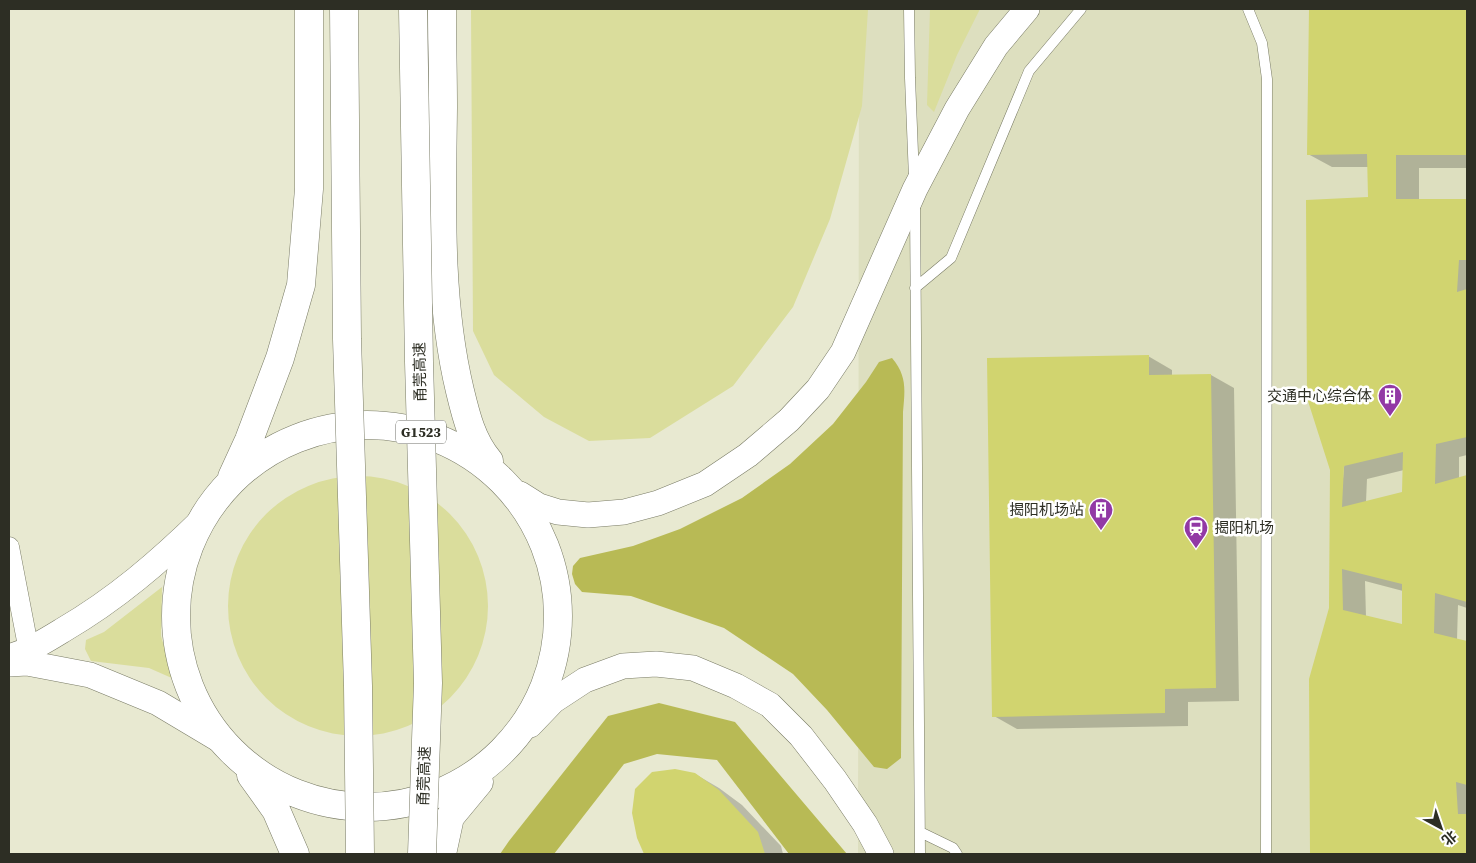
<svg xmlns="http://www.w3.org/2000/svg" width="1476" height="863" font-family="'Source Serif 4','Noto Sans SC',serif">
	<style>
		.built { fill: #dddfbf }
		.green { fill: #dadd9c }
		.forest { fill: #b8ba55 }
		.shadow { fill: #0003; fill-rule: evenodd }
		.building { fill: #d1d46f; fill-rule: evenodd }
		.lines { fill: none; stroke-linecap: round; stroke-linejoin: round }
		.service-casing { stroke: #797b65; stroke-width: 11 }
		.minor-casing { stroke: #797b65; stroke-width: 21 }
		.tertiary-casing { stroke: #797b65; stroke-width: 26 }
		.primary-casing { stroke: #797b65; stroke-width: 29 }
		.service { stroke: #fff; stroke-width: 10 }
		.minor { stroke: #fff; stroke-width: 20 }
		.tertiary { stroke: #fff; stroke-width: 25 }
		.primary { stroke: #fff; stroke-width: 28 }
		.motorway-bridge-casing { stroke: #797b65; stroke-width: 29; stroke-linecap: butt }
		.motorway-bridge { stroke: #fff; stroke-width: 28 }
		.labels { text-anchor: middle; stroke-width: 5; stroke-linejoin: round; paint-order: stroke }
		.shield { fill: #fff; stroke: #6c6d66; stroke-width: 1 }
		.shield-label { font-size: 14px; font-weight: bold; fill: #2d2e24 }
		.street-label { font-size: 15px; fill: #2d2e24; stroke: #fff }
		.poi-label { font-size: 15px; fill: #2d2e24; stroke: #fff; text-anchor: end }
	</style>
	<rect width="100%" height="100%" fill="#e8e9d1"/>
	<!-- built -->
	<path class="built" d="M859,9H1467V854H858Z"/>
	<!-- green -->
	<path class="green" d="M471,9H868L862,106L830,219L793,307L733,386L650,438L589,441L544,417L494,375L473,331Z
		M930,9H980L957,55L934,112L927,105Z
		M228 606a130 130 0 1 1 260 0a130 130 0 1 1-260 0Z
		M162,587L161,636L174,679L149,668L91,661L85,649L86,640L104,632Z"/>
	<!-- forest -->
	<path class="forest" d="M892,358C907,376 905,389 903,412L901,758L887,769L874,767L827,710L793,674L724,628L631,596L582,592L575,584L572,574L573,566L580,558L633,546L680,529L742,498L790,464L833,424L866,382L879,362Z
		M659,703L735,722L847,854H789L717,760L657,754L624,764L554,854H500L509,841L608,716Z"/>
	<!-- shadow -->
	<path class="shadow" d="M1311,9H1467V168H1419V201L1467,200V455L1459,457V479L1467,476V608L1458,605L1457,640L1467,642V854H1311L1310,679L1331,608L1369,199L1368,167H1332L1308,154ZM1404,470L1403,493L1366,502L1367,479ZM1365,581L1403,591V626L1366,617Z
		M1148,356L1172,370V376L1211,375L1234,388L1239,701L1188,702V726L1017,729L994,716Z
		M695,774L719,788L742,805L781,846L783,854H645L639,838Z"/>
	<!-- building -->
	<path class="building" d="M1309,9H1467V155H1396V199H1467V260H1459L1457,292L1467,289V437L1436,444L1435,484L1467,475V602L1435,593L1434,633L1467,641V785L1456,782L1458,814H1467V854H1310L1309,679L1329,608L1330,470L1307,398L1306,200L1368,197L1367,154L1307,155ZM1403,452L1402,492L1342,507L1344,466ZM1342,569L1402,584V624L1343,610Z
		M1149,355V375L1211,374L1216,688L1165,689V713L992,717L987,358Z
		M675,769L695,773L719,790L758,832L765,854H644L637,838L632,813L635,789L652,772Z"/>
	<g class="lines">
		<defs>
			<path id="service" d="M909,9L910,78L914,178
				M1248,9L1262,43L1267,79L1266,854
				M915,207L920,854
				M915,288L951,258L1029,71L1081,9
				M920,832L953,848L957,854"/>
			<path id="minor" d="M9,547L29,651"/>
			<path id="tertiary" d="M520,494L539,506L558,512L588,515L624,512L658,503L705,484L748,455L789,420L818,389L843,352L915,189L957,109L996,46L1027,9
				M9,657C29,651 45,641 63,630C116,599 159,562 203,519
				M9,664L27,663L90,675L158,703L220,740
				M530,725L553,701L585,680L623,666L656,664L693,668L736,686L770,705L801,736L835,780L865,824L881,854"/>
			<path id="primary" d="M442,9C442,42 443,75 443,108C442,201 438,300 460,391C466,416 472,441 489,461
				M176 616a191 191 0 1 1 382 0a191 191 0 1 1-382 0Z
				M232,477L249,440L280,358L301,285L309,189V9
				M251,775L276,810L295,854
				M442,854L450,817L479,782"/>
		</defs>
		<!-- service casing -->
		<use href="#service" class="service-casing"/>
		<!-- minor casing -->
		<use href="#minor" class="minor-casing"/>
		<!-- tertiary casing -->
		<use href="#tertiary" class="tertiary-casing"/>
		<!-- primary casing -->
		<use href="#primary" class="primary-casing"/>
		<!-- service -->
		<use href="#service" class="service"/>
		<!-- minor -->
		<use href="#minor" class="minor"/>
		<!-- tertiary -->
		<use href="#tertiary" class="tertiary"/>
		<!-- primary -->
		<use href="#primary" class="primary"/>
		<defs>
			<path id="motorway-bridge" d="M344,9L347,339L358,686L360,854
				M413,9L419,362L428,683L422,854"/>
		</defs>
		<!-- motorway-bridge casing -->
		<use href="#motorway-bridge" class="motorway-bridge-casing"/>
		<!-- motorway-bridge -->
		<use href="#motorway-bridge" class="motorway-bridge"/>
	</g>
	<!-- icons -->
	<defs>
		<symbol id="building-pin" viewBox="-11 -11 22 30"><path d="M0 17L-7.5 6A9.5 9.5 0 1 1 7.5 6Z" fill="#9239a5" stroke="#fff"/><path d="M-4-6H4V6H1V3H-1V6H-4ZM-2.5-4.3h1.7v1.8h-1.7ZM.8-4.3h1.7v1.8H.8ZM-2.5-1h1.7V.8h-1.7ZM.8-1h1.7V.8H.8Z" fill="#fff"/></symbol>
		<symbol id="station-pin" viewBox="-11 -11 22 30"><path d="M0 17L-7.5 6A9.5 9.5 0 1 1 7.5 6Z" fill="#9239a5" stroke="#fff"/><path d="M-3-6H3Q5-6 5-4V2Q5 4 3 4L4.5 6H3L1.5 4h-3L-3 6H-4.5L-3 4Q-5 4-5 2V-4Q-5-6-3-6ZM-3.5-4v3h7v-3ZM-3.5 1v1.5H-2V1ZM2 1v1.5H3.5V1Z" fill="#fff"/></symbol>
	</defs>
	<g fill-rule="evenodd">
		<use href="#building-pin" x="1376" y="382" width="28" height="38"/>
		<use href="#building-pin" x="1087" y="496" width="28" height="38"/>
		<use href="#station-pin" x="1182" y="514" width="28" height="38"/>
	</g>
	<g class="labels">
		<!-- shield labels -->
		<rect class="shield" x="396" y="420.5" width="50" height="23" rx="4"/>
		<g class="shield-label">
			<text x="421" y="437">G1523</text>
		</g>
		<!-- street labels -->
		<g class="street-label">
			<text transform="translate(420 372) rotate(-91)" y="5">甬莞高速</text>
			<text transform="translate(424 776) rotate(-88)" y="5">甬莞高速</text>
		</g>
		<!-- poi labels -->
		<g class="poi-label">
			<text x="1372" y="401">交通中心综合体</text>
			<text x="1084" y="515">揭阳机场站</text>
			<text x="1214" y="533" text-anchor="start">揭阳机场</text>
		</g>
	</g>
	<!-- border -->
	<rect width="1476" height="863" fill="none" stroke="#2d2e24" stroke-width="20"/>
	<!-- north arrow -->
	<g transform="translate(1441 828) rotate(140)" stroke="#ffffff" stroke-width="4" paint-order="stroke">
	<path d="M0-4L9 19L0 12L-9 19Z" fill="#2d2e24"/>
	<text y="-8" font-size="14" font-weight="bold" text-anchor="middle" fill="#2d2e24">北</text>
	</g>
</svg>
